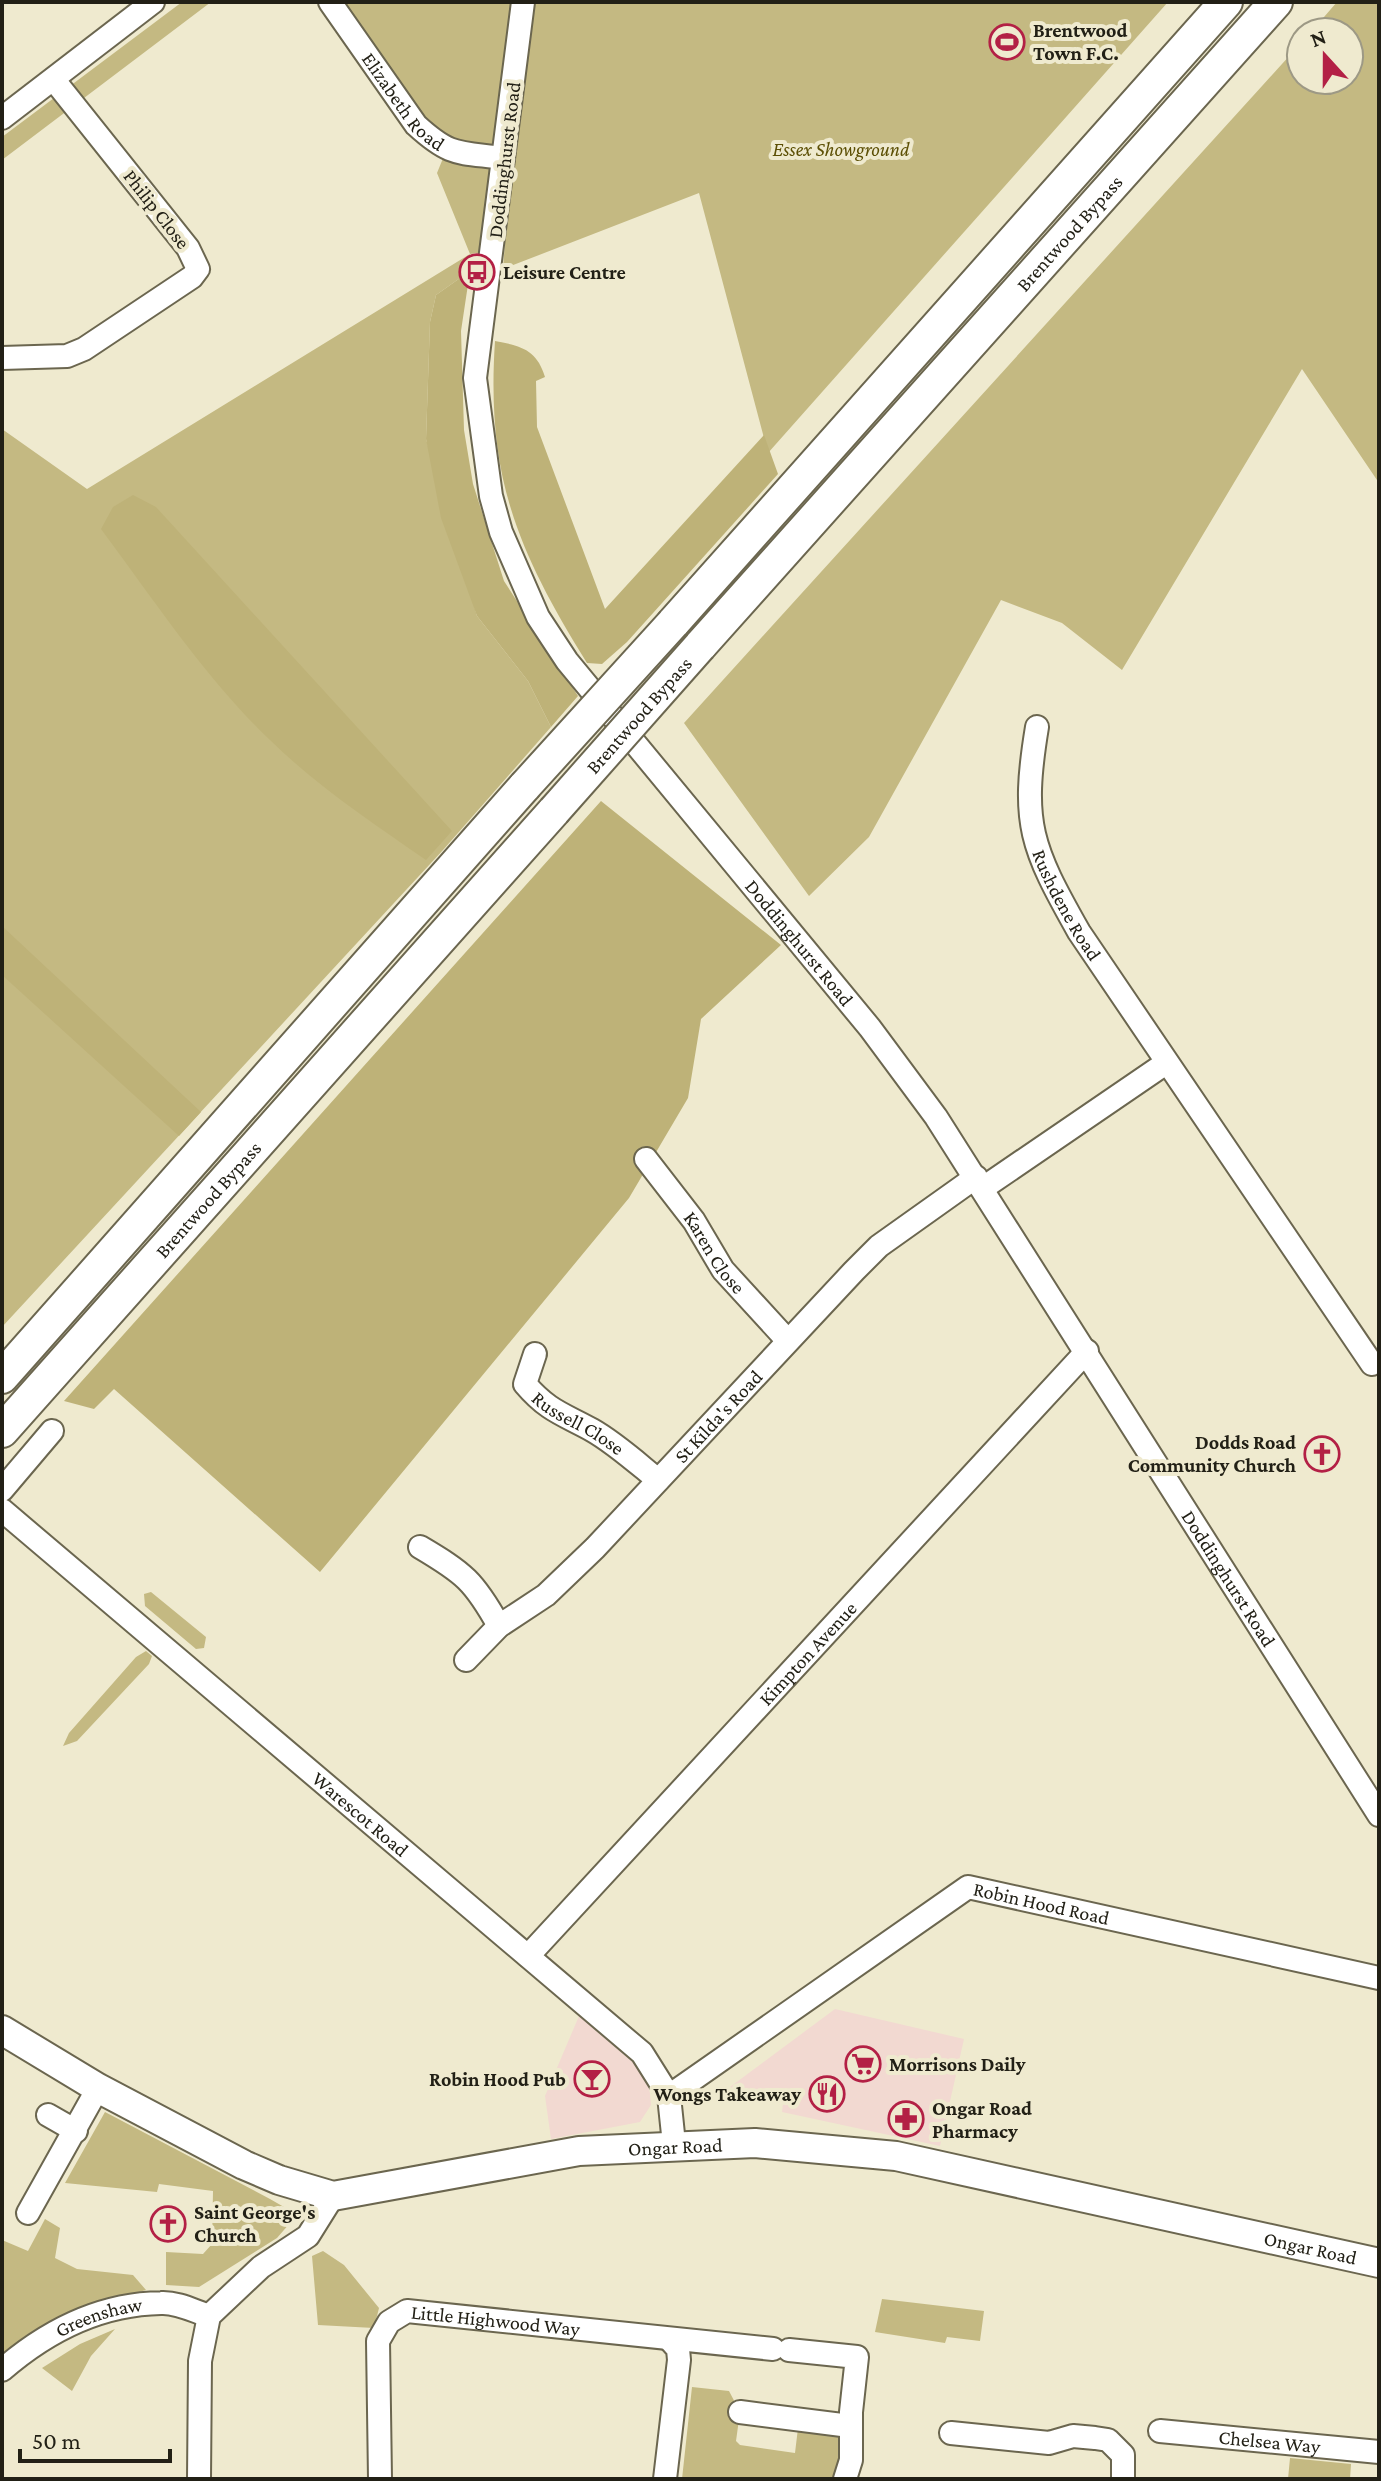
<svg xmlns="http://www.w3.org/2000/svg" width="1381" height="2481" font-family="'Crimson Pro',serif">
	<style>
		.commercial { fill: #f2d9d1 }
		.green { fill: #c4b982 }
		.forest { fill: #beb278 }
		.lines { fill: none; stroke-linecap: round; stroke-linejoin: round }
		.minor-casing { stroke: #6b664f; stroke-width: 26 }
		.major-casing { stroke: #6b664f; stroke-width: 32 }
		.highway-casing { stroke: #6b664f; stroke-width: 36 }
		.minor { stroke: #fff; stroke-width: 22 }
		.major { stroke: #fff; stroke-width: 28 }
		.highway { stroke: #fff; stroke-width: 32 }
		.highway-bridge-casing { stroke: #6b664f; stroke-width: 36; stroke-linecap: butt }
		.highway-bridge { stroke: #fff; stroke-width: 32 }
		.labels { text-anchor: middle; stroke-width: 8; stroke-linejoin: round; paint-order: stroke }
		.poi-label { font-size: 20px; font-weight: bold; fill: #222016; stroke: #efeacf; text-anchor: start }
		.street-label { font-size: 20px; fill: #222016; stroke: #efeacf }
		.park-label { font-size: 20px; font-style: italic; fill: #5c4f04; stroke: #efeacf }
	</style>
	<rect width="100%" height="100%" fill="#efeacf"/>
	<!-- commercial -->
	<path class="commercial" d="M835,2009L964,2039L940,2146L782,2112L783,2103L730,2087Z
		M579,2016L642,2070L649,2083L651,2105L640,2122L551,2139L545,2096Z"/>
	<!-- green -->
	<path class="green" d="M182,2H211L2,160V137Z
		M334,2H521L493,251L470,254V271L436,295L430,322L426,439L477,616L528,681L551,727L443,850L2,1327V429L87,489L470,254L437,173L446,151Z
		M523,2H1168L768,453L699,193L503,269Z
		M1337,2H1379V483L1302,369L1122,670L1062,623L1001,600L869,837L809,896L684,723L1301,43V80H1349V32H1311Z
		M151,1592L206,1637L204,1648L196,1649L145,1606L144,1594Z
		M146,1651L152,1656L149,1664L77,1741L63,1746L69,1733L136,1657Z
		M105,2112L270,2199L291,2211L290,2223L277,2238L199,2287L166,2285V2252L203,2254L212,2244L213,2191L159,2184L157,2192L65,2183Z
		M45,2219L60,2228L55,2258L77,2269L133,2275L146,2290L76,2310L2,2360V2240L28,2251Z
		M323,2251L344,2265L379,2308L374,2328L318,2325L312,2256Z
		M882,2299L984,2311L980,2341L947,2337L945,2343L875,2332Z
		M115,2329L91,2356L72,2391L42,2368L80,2344Z
		M692,2387L729,2391L740,2412L736,2441L740,2445L795,2453L798,2428L850,2426L845,2479H682Z
		M1290,2458L1351,2464L1350,2479H1288Z"/>
	<!-- forest -->
	<path class="forest" d="M470,271L461,331L464,430L473,484L504,581L578,696L551,727L528,681L477,616L441,518L426,439L430,322L436,295Z
		M495,341C522,346 537,350 545,377L536,381L537,427L605,609L764,435L778,474L627,642L602,664L587,663C517,550 486,476 495,341Z
		M133,495L156,507L452,831L426,860C371,822 317,786 270,740C205,678 154,600 101,529L113,507Z
		M601,801L781,945L701,1019L688,1098L629,1198L320,1572L114,1389L94,1409L64,1401Z
		M2,926L201,1112L179,1136L2,975Z"/>
	<g class="lines">
		<defs>
			<g id="minor">
				<path id="s1" d="M330,2L416,125C451,157 458,152 503,158"/>
				<path id="s2" d="M523,2L475,378L491,496L501,532L538,617L567,661L870,1028L936,1117L1379,1815"/>
				<path d="M2,118L153,2"/>
				<path d="M2,358L67,356L84,349L192,277L198,269L188,248L54,80"/>
				<path id="s3" d="M1037,727C1021,824 1031,847 1079,932L1372,1364"/>
				<path id="s4" d="M646,1159L694,1221L723,1270L788,1341"/>
				<path d="M983,1188L1166,1063"/>
				<path id="s5" d="M535,1354L525,1384C548,1411 563,1414 592,1430C615,1443 637,1463 658,1480"/>
				<path d="M2,1490L52,1431"/>
				<path id="s6" d="M2,1510L642,2053L669,2096L674,2144"/>
				<path d="M420,1547C464,1573 474,1581 499,1626"/>
				<path id="s7" d="M466,1660L499,1626L546,1595L595,1548L854,1271L879,1246L976,1177"/>
				<path id="s8" d="M528,1956L1087,1351"/>
				<path id="s9" d="M669,2096L968,1887L1379,1978"/>
				<path d="M48,2115L76,2131"/>
				<path d="M28,2213L98,2088"/>
				<path d="M789,2350L857,2357L851,2412V2460L845,2479"/>
				<path id="s10" d="M2,2370C47,2331 100,2304 161,2303C177,2302 194,2311 209,2316"/>
				<path d="M740,2412L850,2426"/>
				<path id="s11" d="M1160,2431L1379,2452"/>
				<path d="M951,2433L1049,2443L1073,2436L1095,2438L1108,2440L1123,2455V2479"/>
				<path d="M199,2479L200,2361L209,2316L261,2267L308,2236L333,2196"/>
				<path id="s12" d="M380,2479L378,2341L389,2322L407,2311L773,2349"/>
				<path d="M665,2479L679,2360L678,2349L669,2339"/>
			</g>
			<g id="major">
				<path id="s13" d="M2,2030L98,2088L244,2165L279,2180L333,2196L579,2151L755,2143L896,2156L1379,2263"/>
			</g>
			<g id="highway">
				<path d="M673,623L1226,2"/>
				<path id="s14" d="M700,646L1276,2"/>
				<path d="M2,1377L525,786"/>
				<path id="s15" d="M2,1431L554,811"/>
			</g>
		</defs>
		<!-- minor casing -->
		<use href="#minor" class="minor-casing"/>
		<!-- major casing -->
		<use href="#major" class="major-casing"/>
		<!-- highway casing -->
		<use href="#highway" class="highway-casing"/>
		<!-- minor -->
		<use href="#minor" class="minor"/>
		<!-- major -->
		<use href="#major" class="major"/>
		<!-- highway -->
		<use href="#highway" class="highway"/>
		<defs>
			<g id="highway-bridge">
				<path d="M525,786L673,623"/>
				<path id="s16" d="M554,811L700,646"/>
			</g>
		</defs>
		<!-- highway-bridge casing -->
		<use href="#highway-bridge" class="highway-bridge-casing"/>
		<!-- highway-bridge -->
		<use href="#highway-bridge" class="highway-bridge"/>
	</g>
	<!-- icons -->
	<defs>
		<symbol id="stadium-ring" viewBox="-11 -11 22 22"><circle r="9.5" fill="#efeacf" stroke="#b32045" stroke-width="1.5"/><path d="M0-5a6.5 5 0 1 0 0 10a6.5 5 0 1 0 0-10ZM-3.5-1.8h7v3.6h-7Z" fill="#b32045"/></symbol>
		<symbol id="bus-ring" viewBox="-11 -11 22 22"><circle r="9.5" fill="#efeacf" stroke="#b32045" stroke-width="1.5"/><path d="M-5-6H5V4H4V6H2V4H-2V6H-4V4H-5ZM-3.5-4V0h7V-4ZM-3.5 1.2v1.5H-2V1.2ZM2 1.2v1.5H3.5V1.2Z" fill="#b32045"/></symbol>
		<symbol id="church-ring" viewBox="-11 -11 22 22"><circle r="9.5" fill="#efeacf" stroke="#b32045" stroke-width="1.5"/><path d="M-1.2-6h2.4v3.5h3.3v2.4h-3.3V6h-2.4V-.1h-3.3v-2.4h3.3Z" fill="#b32045"/></symbol>
		<symbol id="supermarket-ring" viewBox="-11 -11 22 22"><circle r="9.5" fill="#efeacf" stroke="#b32045" stroke-width="1.5"/><path d="M-6-5.5h2.5l.6 2H6L4.5 2H-2.5L-4.4-4H-6ZM-1.5 3.2a1.3 1.3 0 1 0 .1 0ZM3 3.2a1.3 1.3 0 1 0 .1 0Z" fill="#b32045"/></symbol>
		<symbol id="bar-ring" viewBox="-11 -11 22 22"><circle r="9.5" fill="#efeacf" stroke="#b32045" stroke-width="1.5"/><path d="M-6-5H6L.8 .8V4.5H3.5V6h-7V4.5H-.8V.8Z" fill="#b32045"/></symbol>
		<symbol id="restaurant-ring" viewBox="-11 -11 22 22"><circle r="9.5" fill="#efeacf" stroke="#b32045" stroke-width="1.5"/><path d="M-5-6h1v4h1v-4h1v4h1v-4h1v5L-1.5 .5V6h-2V.5L-5-1ZM5-6V6H3V1.5H1.5Q1.5-4 5-6Z" fill="#b32045"/></symbol>
		<symbol id="pharmacy-ring" viewBox="-11 -11 22 22"><circle r="9.5" fill="#efeacf" stroke="#b32045" stroke-width="1.5"/><path d="M-2-6h4v4h4v4h-4v4h-4v-4h-4v-4h4Z" fill="#b32045"/></symbol>
	</defs>
	<g fill-rule="evenodd">
		<use href="#stadium-ring" x="987" y="22" width="40" height="40"/>
		<use href="#bus-ring" x="457" y="252" width="40" height="40"/>
		<use href="#church-ring" x="1302" y="1434" width="40" height="40"/>
		<use href="#supermarket-ring" x="843" y="2044" width="40" height="40"/>
		<use href="#bar-ring" x="572" y="2059" width="40" height="40"/>
		<use href="#restaurant-ring" x="807" y="2074" width="40" height="40"/>
		<use href="#pharmacy-ring" x="886" y="2099" width="40" height="40"/>
		<use href="#church-ring" x="148" y="2204" width="40" height="40"/>
	</g>
	<g class="labels">
		<!-- poi labels -->
		<g class="poi-label">
			<text x="1033" y="37">Brentwood<tspan x="1033" dy="23">Town F.C.</tspan></text>
			<text x="503" y="279">Leisure Centre</text>
			<text x="1296" y="1449" text-anchor="end">Dodds Road<tspan x="1296" dy="23">Community Church</tspan></text>
			<text x="889" y="2071">Morrisons Daily</text>
			<text x="566" y="2086" text-anchor="end">Robin Hood Pub</text>
			<text x="801" y="2101" text-anchor="end">Wongs Takeaway</text>
			<text x="932" y="2115">Ongar Road<tspan x="932" dy="23">Pharmacy</tspan></text>
			<text x="194" y="2219">Saint George's<tspan x="194" dy="23">Church</tspan></text>
		</g>
		<!-- street labels -->
		<g class="street-label">
			<text dy="7" stroke="none"><textPath href="#s1" startOffset="124">Elizabeth Road</textPath></text>
			<text transform="translate(504 160) rotate(-83)" y="7">Doddinghurst Road</text>
			<text transform="translate(157 209) rotate(52)" y="7">Philip Close</text>
			<text dy="7" stroke="none"><textPath href="#s14" startOffset="554">Brentwood Bypass</textPath></text>
			<text dy="7" stroke="none"><textPath href="#s16" startOffset="128">Brentwood Bypass</textPath></text>
			<text dy="7" stroke="none"><textPath href="#s3" startOffset="186">Rushdene Road</textPath></text>
			<text dy="7" stroke="none"><textPath href="#s2" startOffset="1046">Doddinghurst Road</textPath></text>
			<text dy="7" stroke="none"><textPath href="#s15" startOffset="310">Brentwood Bypass</textPath></text>
			<text dy="7" stroke="none"><textPath href="#s4" startOffset="116">Karen Close</textPath></text>
			<text dy="7" stroke="none"><textPath href="#s7" startOffset="352">St Kilda's Road</textPath></text>
			<text dy="7" stroke="none"><textPath href="#s5" startOffset="98">Russell Close</textPath></text>
			<text dy="7" stroke="none"><textPath href="#s2" startOffset="1814">Doddinghurst Road</textPath></text>
			<text dy="7" stroke="none"><textPath href="#s8" startOffset="412">Kimpton Avenue</textPath></text>
			<text dy="7" stroke="none"><textPath href="#s6" startOffset="470">Warescot Road</textPath></text>
			<text dy="7" stroke="none"><textPath href="#s9" startOffset="440">Robin Hood Road</textPath></text>
			<text dy="7" stroke="none"><textPath href="#s13" startOffset="718">Ongar Road</textPath></text>
			<text dy="7" stroke="none"><textPath href="#s13" startOffset="1364">Ongar Road</textPath></text>
			<text dy="7" stroke="none"><textPath href="#s10" startOffset="112">Greenshaw</textPath></text>
			<text dy="7" stroke="none"><textPath href="#s12" startOffset="270">Little Highwood Way</textPath></text>
			<text dy="7" stroke="none"><textPath href="#s11" startOffset="110">Chelsea Way</textPath></text>
		</g>
		<!-- park labels -->
		<g class="park-label">
			<text x="841" y="156">Essex Showground</text>
		</g>
	</g>
	<!-- border -->
	<rect width="1381" height="2481" fill="none" stroke="#222016" stroke-width="8"/>
	<!-- north arrow -->
	<g transform="translate(1325 56) rotate(339)"><circle r="38" fill="#efeacf" stroke="#9d9985" stroke-width="2"/>
	<path d="M0-6L14 30L0 20L-14 30Z" fill="#b32045"/>
	<text y="-12" font-size="22" font-weight="bold" text-anchor="middle" fill="#222016">N</text>
	</g>
	<!-- scale -->
	<path d="M20 2449v12h150v-12" fill="none" stroke="#222016" stroke-width="4"/>
	<text x="32" y="2449" font-size="24" fill="#222016" stroke="#efeacf" stroke-width="6" paint-order="stroke">50 m</text>
</svg>
